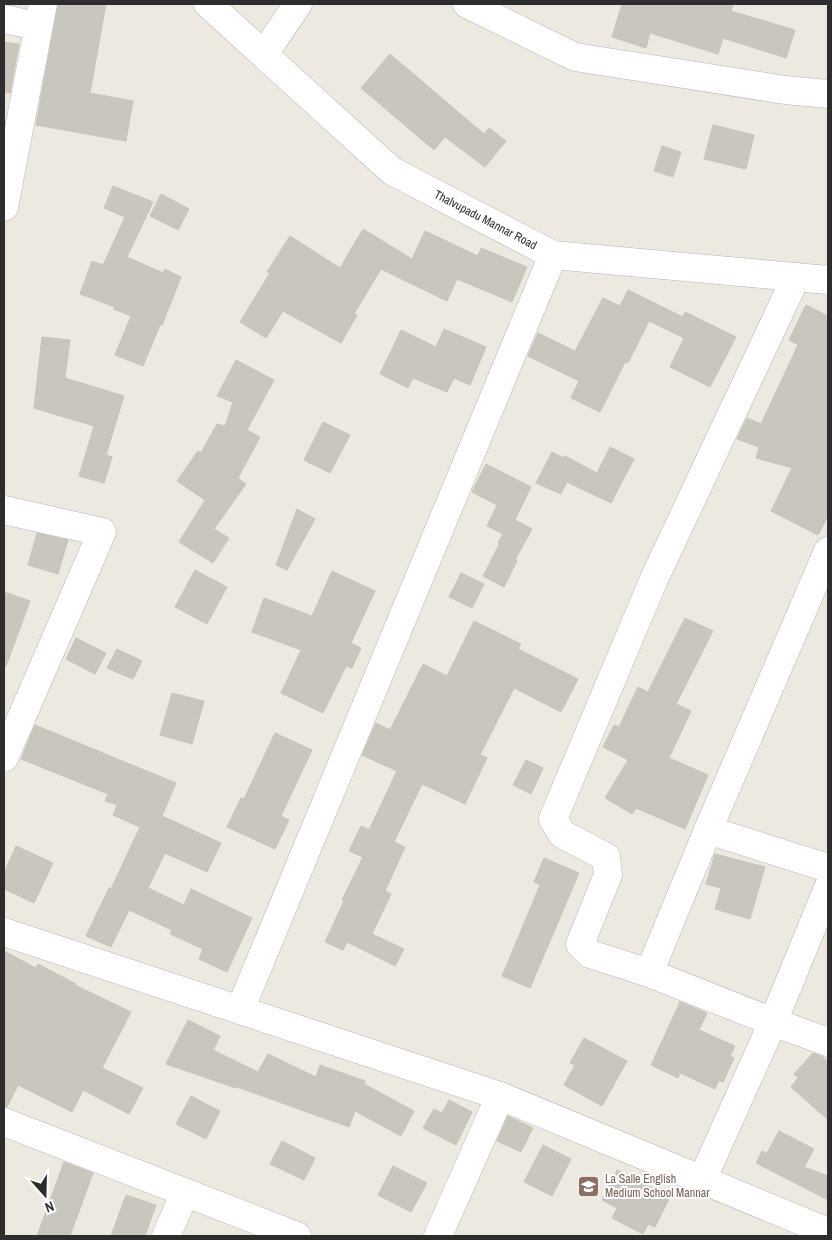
<svg xmlns="http://www.w3.org/2000/svg" width="832" height="1240" font-family="'Archivo Narrow',sans-serif">
	<style>
		.building { fill: #c9c6be; stroke: #c9c4ba }
		.lines { fill: none; stroke-linecap: round; stroke-linejoin: round }
		.minor-casing { stroke: #b3b6bf; stroke-width: 29 }
		.minor { stroke: #fff; stroke-width: 28 }
		.labels { text-anchor: middle; stroke-width: 4; stroke-linejoin: round; paint-order: stroke }
		.street-label { font-size: 12px; fill: #2d2d2d; stroke: #fff }
		.education-label { font-size: 12px; fill: #785e54; stroke: #fff; text-anchor: start }
	</style>
	<rect width="100%" height="100%" fill="#ede8e0"/>
	<!-- building -->
	<path class="building" d="M58,4H106L90,93L133,101L126,141L36,125Z
		M622,4H733L731,11L795,30L786,58L723,38L718,54L650,33L646,48L612,37Z
		M4,42L19,44L10,93L4,92Z
		M390,54L484,134L489,128L506,141L485,167L445,137L434,150L361,88Z
		M713,125L754,135L746,169L704,159Z
		M662,146L681,152L673,177L654,171Z
		M113,186L153,202L127,257L163,273L165,269L181,277L162,325H160L143,366L115,355L131,316L114,309L115,307L80,294L92,261L103,265L125,217L104,208Z
		M161,194L189,209L178,230L150,216Z
		M363,229L412,259L425,231L478,256L481,248L527,267L512,302L457,279L447,301L381,269L354,314L357,315L341,343L283,311L266,338L240,322L270,273L267,272L290,236L340,268Z
		M628,290L683,317L685,312L736,337L710,387L670,367L684,338L649,321L628,363L625,362L600,412L571,398L579,381L528,356L538,333L575,351L603,298L620,306Z
		M806,305L828,316V516L818,535L771,511L792,468L756,458L759,447L737,439L747,418L761,424L798,345L789,340Z
		M444,329L486,347L470,385L454,378L447,392L413,378L408,388L380,374L401,330L436,347Z
		M42,337L70,340L65,378L124,396L106,455L112,457L104,483L79,476L94,426L34,408Z
		M236,360L274,380L247,430L260,437L238,478L246,484L214,529L229,538L213,563L179,542L205,500L177,481L198,451L201,453L217,424L225,426L233,402L217,396Z
		M323,422L350,435L330,473L304,460Z
		M610,447L634,459L611,503L567,482L561,494L536,483L552,452L564,458L565,456L597,473Z
		M486,464L531,487L515,520L532,529L515,560L517,561L504,587L483,576L500,543H498L503,534L487,526L497,505L472,492Z
		M297,509L315,519L287,570L276,565Z
		M37,533L68,540L58,574L28,565Z
		M195,570L227,587L207,624L175,607Z
		M332,571L375,591L351,643L361,648L352,668L346,666L323,713L281,693L301,650L252,632L264,598L312,616Z
		M461,573L484,584L472,608L449,597Z
		M4,592L30,601L6,666L4,665Z
		M685,618L713,631L676,704L691,711L669,758L708,775L685,829L636,808L632,814L605,798L628,760L603,747L614,725L619,727L638,687L648,692Z
		M474,621L521,644L518,649L578,679L561,712L514,688L480,755L487,758L465,804L422,784L394,842L405,847L385,891L391,894L372,934L404,949L395,966L347,942L343,950L325,942L344,901L342,900L363,857L349,851L361,826L369,830L397,771L362,755L376,723L390,730L423,664L447,676Z
		M76,638L106,653L95,674L66,659Z
		M117,649L142,661L133,679L107,668Z
		M172,693L204,701L192,744L160,735Z
		M35,725L176,783L162,816L221,843L207,872L165,853L148,888L184,905L191,889L252,918L227,972L199,959L203,949L170,934L172,930L129,910L111,947L86,936L109,888L111,889L140,827L113,815L117,805L105,801L108,794L21,759Z
		M275,733L312,750L281,816L289,820L275,849L227,827L241,798L244,799Z
		M526,760L543,768L531,794L513,785Z
		M16,846L53,863L34,903L4,889V873Z
		M715,854L765,867L750,919L715,909L721,888L706,884Z
		M544,858L579,873L530,988L502,976L540,885L534,882Z
		M4,951L36,968L38,964L76,984L75,985L131,1012L102,1068L143,1088L129,1114L83,1090L72,1112L18,1085L7,1107H4Z
		M680,1002L707,1013L699,1030L735,1046L730,1056L734,1058L723,1082L719,1080L715,1089L680,1073L678,1078L651,1065Z
		M188,1020L220,1036L213,1050L258,1072L268,1054L316,1077L320,1065L365,1081L364,1084L414,1111L401,1136L355,1111L349,1127L237,1087L236,1088L166,1064Z
		M584,1038L627,1061L602,1106L564,1085L575,1065L570,1063Z
		M813,1053L823,1057L828,1062V1120L791,1087L798,1078L794,1074Z
		M191,1096L220,1111L206,1139L176,1124Z
		M449,1100L472,1112L456,1145L423,1128L434,1109L442,1113Z
		M508,1116L533,1128L521,1152L497,1141Z
		M779,1131L814,1149L804,1167L828,1176V1200L756,1163L762,1151L767,1153Z
		M282,1141L315,1158L304,1180L270,1164Z
		M543,1145L571,1159L552,1196L524,1182Z
		M64,1162L93,1173L70,1236H37Z
		M393,1166L427,1183L411,1212L378,1195Z
		M617,1170L670,1197L655,1227L648,1224L643,1234L612,1218L617,1208L602,1200Z
		M126,1195L156,1205L145,1236H111Z"/>
	<g class="lines">
		<defs>
			<g id="minor">
				<path id="s1" d="M208,4L392,171L553,255L828,280"/>
				<path d="M467,4L575,57L785,90L828,94"/>
				<path d="M4,19L37,26"/>
				<path d="M264,54L298,4"/>
				<path d="M4,207L43,4"/>
				<path d="M796,277L654,579L553,819L562,834L606,857L608,875L580,944L590,954L649,973L708,830L828,551"/>
				<path d="M4,510L102,532L4,758"/>
				<path d="M708,830L828,868"/>
				<path d="M828,888L773,1022L828,1042"/>
				<path d="M4,932L500,1096L828,1232"/>
				<path d="M649,973L773,1022L702,1180"/>
				<path d="M240,1010L553,255"/>
				<path d="M4,1122L297,1236"/>
				<path d="M166,1236L185,1193"/>
				<path d="M438,1236L500,1096"/>
			</g>
		</defs>
		<!-- minor casing -->
		<use href="#minor" class="minor-casing"/>
		<!-- minor -->
		<use href="#minor" class="minor"/>
	</g>
	<!-- icons -->
	<defs>
		<symbol id="school-square" viewBox="-11 -11 22 22"><rect x="-9" y="-9" width="18" height="18" rx="4" fill="#8d6e63" stroke="#fff"/><path d="M0-5L7-2L0 1L-7-2ZM-4 1L0 2.5L4 1V4Q0 6-4 4Z" fill="#fff"/></symbol>
	</defs>
	<g fill-rule="evenodd">
		<use href="#school-square" x="576" y="1174" width="25" height="25"/>
	</g>
	<g class="labels">
		<!-- street labels -->
		<g class="street-label">
			<text dy="4" stroke="none"><textPath href="#s1" startOffset="354">Thalvupadu Mannar Road</textPath></text>
		</g>
		<!-- education labels -->
		<g class="education-label">
			<text x="605" y="1183">La Salle English<tspan x="605" dy="14">Medium School Mannar</tspan></text>
		</g>
	</g>
	<!-- border -->
	<rect width="832" height="1240" fill="none" stroke="#2d2d2d" stroke-width="10"/>
	<!-- north arrow -->
	<g transform="translate(45 1195) rotate(160)" stroke="#ffffff" stroke-width="4" paint-order="stroke">
	<path d="M0-4L9 19L0 12L-9 19Z" fill="#2d2d2d"/>
	<text y="-8" font-size="14" font-weight="bold" text-anchor="middle" fill="#2d2d2d">N</text>
	</g>
</svg>
